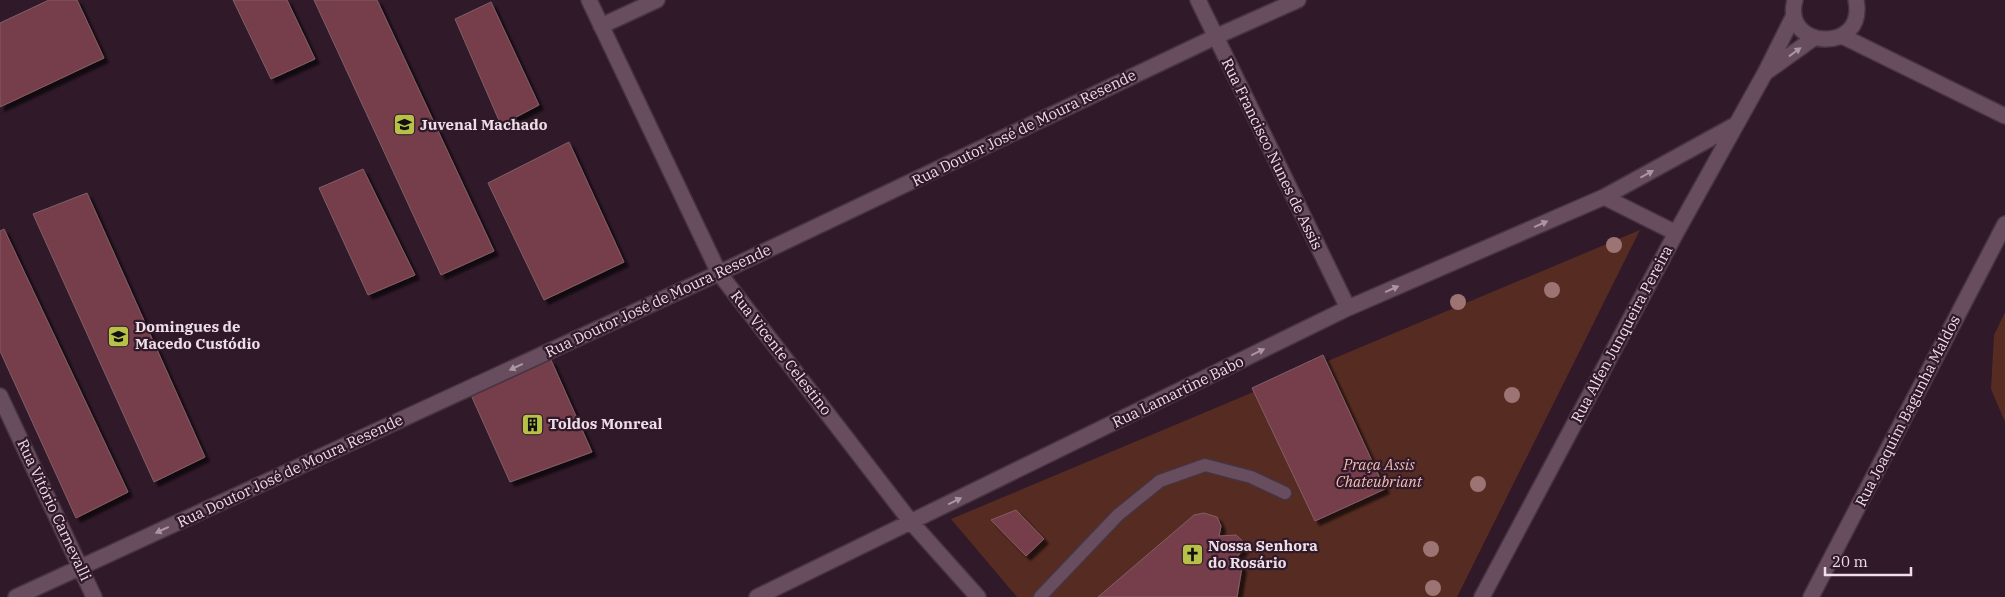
<svg xmlns="http://www.w3.org/2000/svg" width="2005" height="597" font-family="'IBM Plex Serif',serif">
	<style>
		.green { fill: #562b22 }
		.building { fill: #763e4b; stroke: #815f65; filter: url(#shadow) }
		.lines { fill: none; stroke-linecap: round; stroke-linejoin: round }
		.lane-casing { stroke: #463441; stroke-width: 15 }
		.street-casing { stroke: #463441; stroke-width: 18 }
		.lane { stroke: #684d5e; stroke-width: 12 }
		.street { stroke: #684d5e; stroke-width: 15 }
		.tree { fill: #9c7474 }
		.oneway { fill: #ab96a3 }
		.labels { text-anchor: middle; stroke-width: 4.5; stroke-linejoin: round; paint-order: stroke }
		.poi-label { font-size: 15px; font-weight: bold; fill: #eedee8; stroke: #301929; text-anchor: start }
		.street-label { font-size: 15px; fill: #eedee8; stroke: #301929 }
		.park-label { font-size: 15px; font-style: italic; fill: #f5bfb2; stroke: #301929 }
	</style>
	<defs>
		<filter id="shadow"><feDropShadow dx="4.5" dy="4.5" stdDeviation="1" flood-color="#0009"/></filter>
	</defs>
	<rect width="100%" height="100%" fill="#301929"/>
	<!-- green -->
	<path class="green" d="M1640,230L1457,597H1017L951,519Z
		M2005,312V422L1991,389L1994,335Z"/>
	<!-- building -->
	<path class="building" d="M49,0H77L104,58L0,107V23Z
		M233,0H287L315,59L271,79Z
		M314,0H377L494,251L441,275Z
		M491,2L539,105L501,125L455,19Z
		M569,142L624,262L544,300L488,183Z
		M363,169L415,275L368,295L319,188Z
		M87,193L205,457L154,482L33,214Z
		M4,229L128,492L76,518L0,351V231Z
		M1323,355L1385,489L1315,521L1252,388Z
		M551,360L592,452L510,482L471,395Z
		M1016,510L1044,539L1026,556L991,520Z
		M1204,513L1217,517L1221,526L1219,536L1236,535L1244,542L1243,550L1236,558L1237,563L1242,567L1237,597H1098L1194,515Z"/>
	<g class="lines">
		<defs>
			<path id="lane" d="M1040,597L1118,515L1160,481L1205,465L1251,477L1285,493"/>
			<path id="street" d="M589,0L719,273L911,522L978,597
				M1198,0L1348,308
				M1795,0C1781,49 1867,55 1856,0
				M1794,15L1765,73L1814,38
				M601,26L657,0
				M1842,36L2005,116
				M1604,197L1676,233
				M0,396L94,597
				M16,597L719,273L1215,37L1298,0
				M757,597L1348,308L1604,197L1735,125
				M1482,597L1676,233L1765,73
				M1811,597L2005,224"/>
		</defs>
		<!-- lane casing -->
		<use href="#lane" class="lane-casing"/>
		<!-- street casing -->
		<use href="#street" class="street-casing"/>
		<!-- lane -->
		<use href="#lane" class="lane"/>
		<!-- street -->
		<use href="#street" class="street"/>
	</g>
	<!-- trees -->
	<g class="tree">
		<circle cx="1614" cy="245" r="8"/>
		<circle cx="1552" cy="290" r="8"/>
		<circle cx="1458" cy="302" r="8"/>
		<circle cx="1512" cy="395" r="8"/>
		<circle cx="1478" cy="484" r="8"/>
		<circle cx="1431" cy="549" r="8"/>
		<circle cx="1433" cy="588" r="8"/>
	</g>
	<!-- one-way arrows -->
	<defs><path id="oneway-solid" d="M-6-.8H1V-3.2L6.5 0L1 3.2V.8H-6Z" transform="scale(1.25)"/></defs>
	<g class="oneway">
		<use href="#oneway-solid" transform="translate(1795 52) rotate(-36)"/>
		<use href="#oneway-solid" transform="translate(1647 174) rotate(-29)"/>
		<use href="#oneway-solid" transform="translate(1541 224) rotate(-24)"/>
		<use href="#oneway-solid" transform="translate(1392 289) rotate(-24)"/>
		<use href="#oneway-solid" transform="translate(1258 352) rotate(-26)"/>
		<use href="#oneway-solid" transform="translate(516 367) rotate(155)"/>
		<use href="#oneway-solid" transform="translate(955 501) rotate(-26)"/>
		<use href="#oneway-solid" transform="translate(162 530) rotate(155)"/>
	</g>
	<!-- icons -->
	<defs>
		<symbol id="school-square" viewBox="-11 -11 22 22"><rect x="-9" y="-9" width="18" height="18" rx="4" fill="#b7c147" stroke="#301929"/><path d="M0-5L7-2L0 1L-7-2ZM-4 1L0 2.5L4 1V4Q0 6-4 4Z" fill="#111"/></symbol>
		<symbol id="building-square" viewBox="-11 -11 22 22"><rect x="-9" y="-9" width="18" height="18" rx="4" fill="#b7c147" stroke="#301929"/><path d="M-4-6H4V6H1V3H-1V6H-4ZM-2.5-4.3h1.7v1.8h-1.7ZM.8-4.3h1.7v1.8H.8ZM-2.5-1h1.7V.8h-1.7ZM.8-1h1.7V.8H.8Z" fill="#111"/></symbol>
		<symbol id="church-square" viewBox="-11 -11 22 22"><rect x="-9" y="-9" width="18" height="18" rx="4" fill="#b7c147" stroke="#301929"/><path d="M-1.2-6h2.4v3.5h3.3v2.4h-3.3V6h-2.4V-.1h-3.3v-2.4h3.3Z" fill="#111"/></symbol>
	</defs>
	<g fill-rule="evenodd">
		<use href="#school-square" x="392" y="112" width="25" height="25"/>
		<use href="#school-square" x="106" y="324" width="25" height="25"/>
		<use href="#building-square" x="520" y="412" width="25" height="25"/>
		<use href="#church-square" x="1180" y="542" width="25" height="25"/>
	</g>
	<g class="labels">
		<!-- poi labels -->
		<g class="poi-label">
			<text x="420" y="130">Juvenal Machado</text>
			<text x="135" y="332">Domingues de<tspan x="135" dy="17">Macedo Custódio</tspan></text>
			<text x="548" y="429">Toldos Monreal</text>
			<text x="1208" y="551">Nossa Senhora<tspan x="1208" dy="17">do Rosário</tspan></text>
		</g>
		<!-- street labels -->
		<g class="street-label">
			<text transform="translate(1024 128) rotate(-26)" y="5">Rua Doutor José de Moura Resende</text>
			<text transform="translate(1272 154) rotate(64)" y="5">Rua Francisco Nunes de Assis</text>
			<text transform="translate(658 301) rotate(-25)" y="5">Rua Doutor José de Moura Resende</text>
			<text transform="translate(1622 334) rotate(-62)" y="5">Rua Alfen Junqueira Pereira</text>
			<text transform="translate(781 353) rotate(52)" y="5">Rua Vicente Celestino</text>
			<text transform="translate(1178 392) rotate(-26)" y="5">Rua Lamartine Babo</text>
			<text transform="translate(1908 411) rotate(-63)" y="5">Rua Joaquim Bagunha Maldos</text>
			<text transform="translate(290 471) rotate(-25)" y="5">Rua Doutor José de Moura Resende</text>
			<text transform="translate(54 510) rotate(65)" y="5">Rua Vitório Carnevalli</text>
		</g>
		<!-- park labels -->
		<g class="park-label">
			<text x="1379" y="470">Praça Assis<tspan x="1379" dy="17">Chateubriant</tspan></text>
		</g>
	</g>
	<!-- scale -->
	<path d="M1825 567v8h86v-8" fill="none" stroke="#eedee8" stroke-width="2.5"/>
	<text x="1832" y="567" font-size="15" fill="#eedee8" stroke="#301929" stroke-width="4" paint-order="stroke">20 m</text>
</svg>
